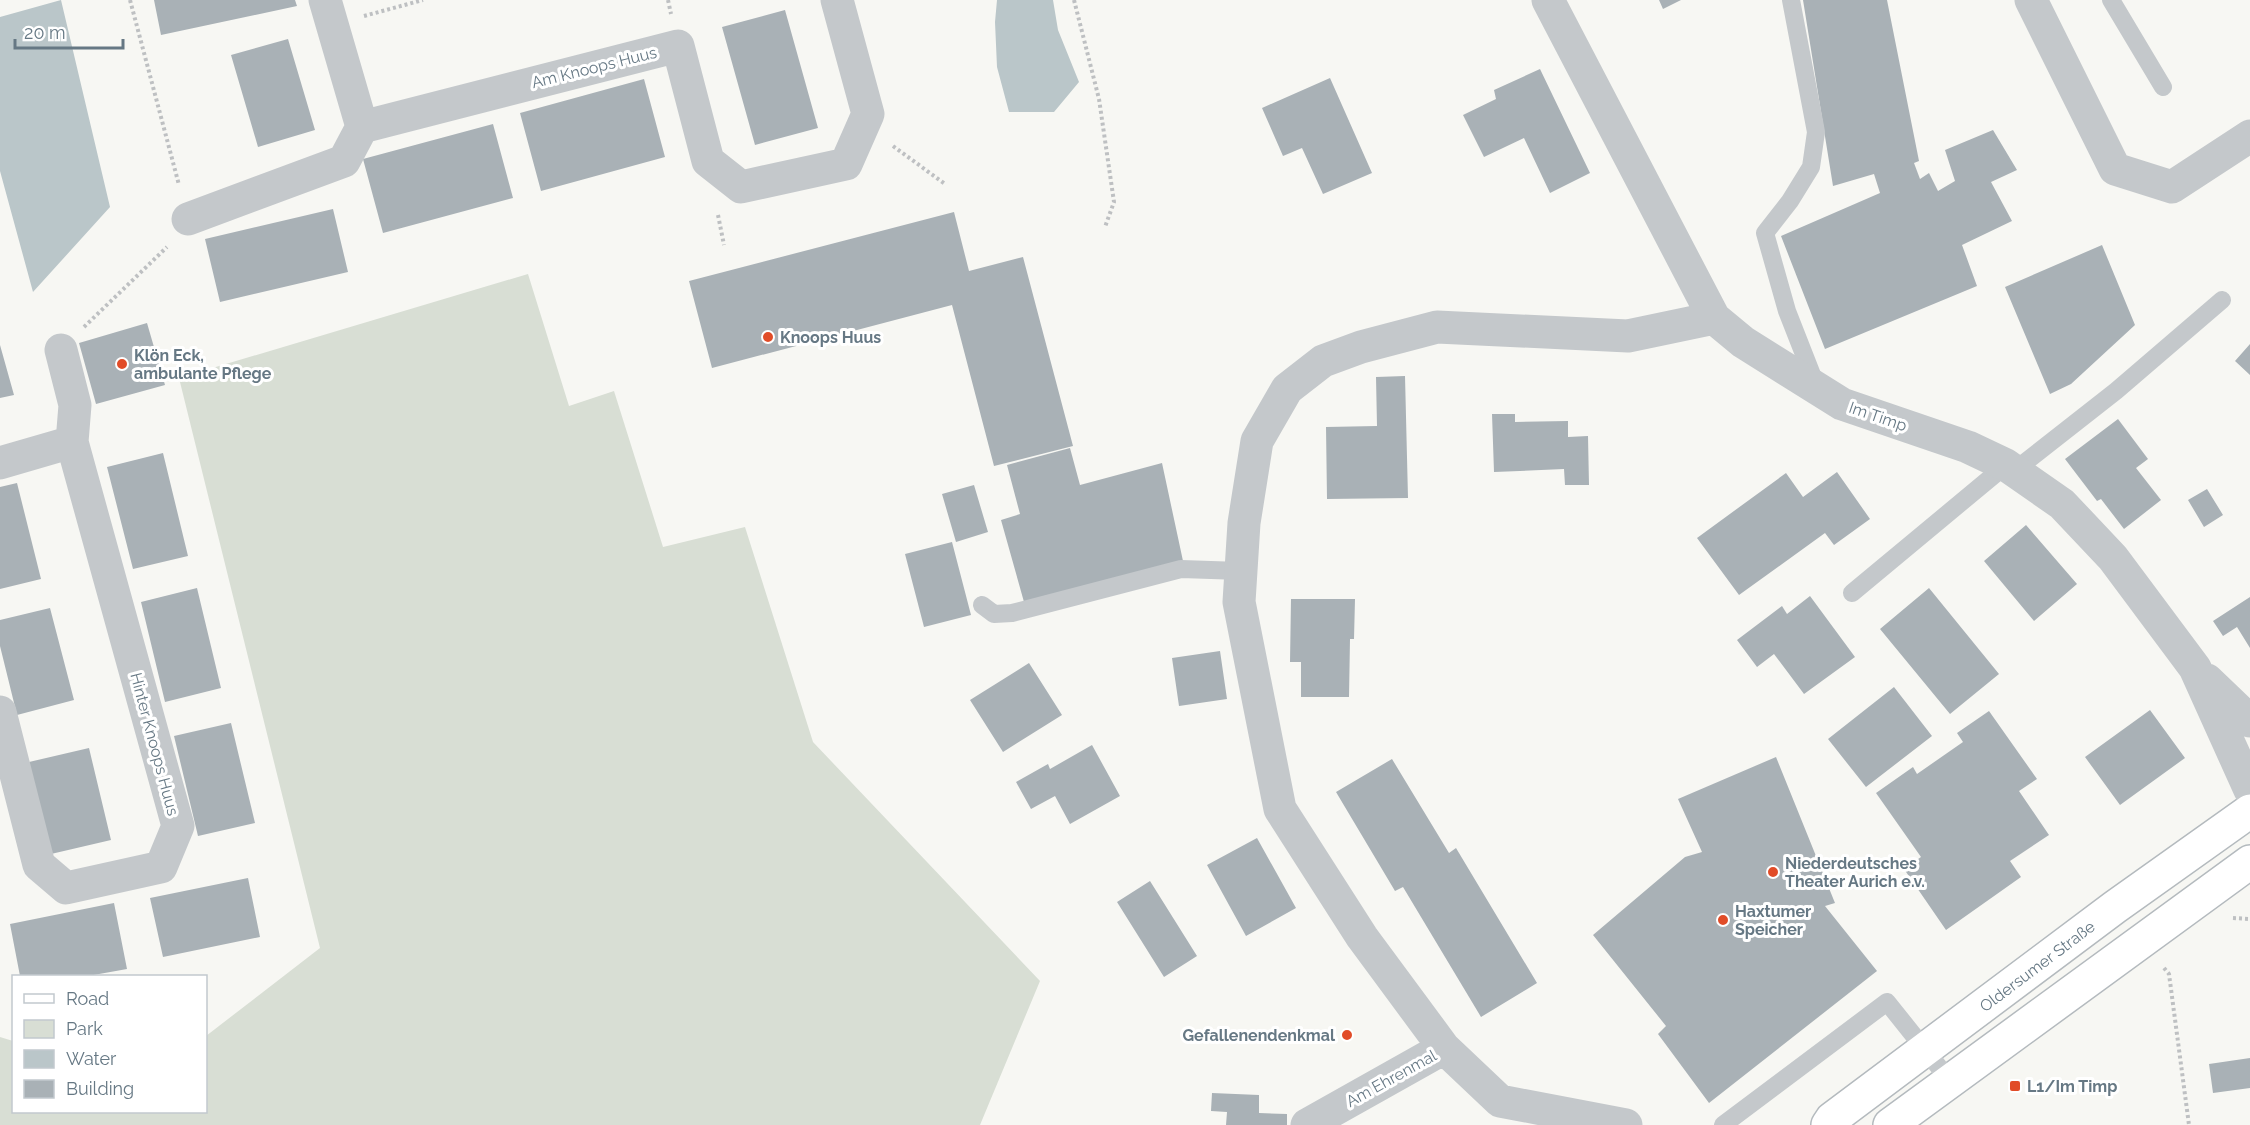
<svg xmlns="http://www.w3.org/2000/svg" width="2250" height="1125" font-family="Raleway,sans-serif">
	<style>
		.green { fill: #d8ded4 }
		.water { fill: #bac6c9 }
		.building { fill: #a9b1b6 }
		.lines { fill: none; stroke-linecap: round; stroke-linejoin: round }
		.secondary-casing { stroke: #b4babe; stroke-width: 36 }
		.path { stroke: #bec0c2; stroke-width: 4; stroke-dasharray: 3 3; stroke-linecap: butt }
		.service { stroke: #c4c8cb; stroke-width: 18 }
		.minor { stroke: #c4c8cb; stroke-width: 33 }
		.secondary { stroke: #fff; stroke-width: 33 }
		.poi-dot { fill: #e14c28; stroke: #fff; stroke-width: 2 }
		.labels { text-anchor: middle; stroke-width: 6; stroke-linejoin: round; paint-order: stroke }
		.street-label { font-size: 16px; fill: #667884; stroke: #fff }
		.poi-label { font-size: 16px; font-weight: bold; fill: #667884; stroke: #fff; text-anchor: start }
	</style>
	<rect width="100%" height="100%" fill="#f7f7f3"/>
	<!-- green -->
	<path class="green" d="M528,274L569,406L614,391L663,547L745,527L813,742L1040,981L980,1125H0V1037L13,1041L14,1112H206V1036L320,948L179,378Z"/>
	<!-- water -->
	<path class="water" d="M61,0L110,207L33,292L0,171V17Z
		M997,0H1053L1058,30L1079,82L1054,112H1009L997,67L995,22Z"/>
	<!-- building -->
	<path class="building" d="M154,0H295L297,6L161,35Z
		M1659,0H1681L1663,9Z
		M1803,0H1887L1919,161L1914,163L1920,179L1929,173L1938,191L1955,181L1945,150L1993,130L2017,170L1991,182L2012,221L1962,245L1977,286L1825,349L1781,236L1880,193L1874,174L1833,186Z
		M785,10L818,128L755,145L722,27Z
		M288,39L315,130L258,147L231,55Z
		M1540,69L1590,173L1550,193L1524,138L1484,157L1463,115L1496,99L1494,90Z
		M1330,78L1372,173L1323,194L1302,148L1283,156L1262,108Z
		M644,79L665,157L541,191L520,113Z
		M493,124L513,198L383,233L363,159Z
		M333,209L348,272L220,302L205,239Z
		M954,212L969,271L1023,257L1073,446L994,466L952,305L712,368L689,281Z
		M2102,245L2135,325L2071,384L2050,394L2005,287Z
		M147,323L165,385L96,404L79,343Z
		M2250,344V375L2235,361Z
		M0,345L14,395L0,398Z
		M1405,376L1408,498L1327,499L1326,427L1377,426L1376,377Z
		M1492,414H1515V422L1568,421V437L1588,436L1589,485H1565L1564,469L1494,472Z
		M2118,419L2148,459L2136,468L2161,500L2124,529L2101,499L2097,501L2065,459Z
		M1070,448L1080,485L1162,463L1183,561L1024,602L1001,520L1020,514L1007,465Z
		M163,453L188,556L133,569L107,467Z
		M1837,472L1870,519L1834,545L1825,533L1739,595L1697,538L1786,473L1803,497Z
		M17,483L41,579L0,589V487Z
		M974,485L988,532L956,542L942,494Z
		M2207,489L2223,515L2204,527L2188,500Z
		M2026,525L2077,584L2034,621L1984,561Z
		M952,542L971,615L924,627L905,554Z
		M197,588L221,688L165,702L141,602Z
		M1929,588L1999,674L1950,714L1880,629Z
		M1810,596L1855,657L1804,694L1774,654L1757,667L1737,640L1782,606L1787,614Z
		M2250,597V648L2237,627L2223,636L2213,621Z
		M1291,599H1355L1354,639H1350L1349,697H1301V662H1290Z
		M50,608L74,700L17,715L0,646V620Z
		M1220,651L1227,699L1179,706L1172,658Z
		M1029,663L1062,715L1003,752L970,700Z
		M1894,687L1932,736L1866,787L1828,739Z
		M2150,710L2185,758L2120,805L2085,757Z
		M1989,711L2037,779L2019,791L2049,835L2010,861L2021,877L1946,930L1904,869L1921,857L1876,793L1913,767L1917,774L1963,742L1957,733Z
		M231,723L255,823L198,836L174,736Z
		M1092,745L1120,796L1070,824L1055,796L1031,809L1016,782L1048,764L1050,769Z
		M89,748L111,840L51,854L29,762Z
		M1776,757L1835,903L1825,906L1877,971L1709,1103L1658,1034L1666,1026L1593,935L1685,857L1702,852L1678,799Z
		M1392,759L1449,853L1456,848L1537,983L1481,1017L1403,887L1395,891L1336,792Z
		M1257,838L1296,908L1246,936L1207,865Z
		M248,878L260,937L163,957L150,898Z
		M1150,881L1197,956L1164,977L1117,902Z
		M114,903L127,969L88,976H20L10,924Z
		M2250,1058V1088L2213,1093L2209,1064Z
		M1212,1093L1259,1095V1113L1287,1114V1125H1226L1227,1112L1211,1111Z"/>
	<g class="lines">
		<defs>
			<path id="secondary" d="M1828,1125L1832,1119L2115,907L2250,811
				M1890,1125L2250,862"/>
		</defs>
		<!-- secondary casing -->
		<use href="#secondary" class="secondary-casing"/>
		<!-- path -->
		<path class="path" d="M130,0L179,185
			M668,0L671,14
			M1074,0L1099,99L1114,202L1105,227
			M364,16L423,0
			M893,146L945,184
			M718,215L724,245
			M84,327L167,247
			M2233,918L2250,919
			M2164,968L2169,974L2189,1125"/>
		<!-- service -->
		<path class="service" d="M1791,0L1816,132L1811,167L1790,201L1765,233L1787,311L1816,385
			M2111,0L2163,87
			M2014,471L2116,391L2222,300
			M1852,593L2006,465
			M982,605L994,614L1012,613L1181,569L1241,571
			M1723,1125L1887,1002L1950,1081"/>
		<!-- minor -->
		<path class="minor" d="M325,0L362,127
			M1548,0L1714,318L1743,342L1842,404L1968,447L2006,465L2062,504L2113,558L2195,668L2250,790
			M2031,0L2115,169L2172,187L2250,136
			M188,219L344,161L362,127L678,46L708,161L741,187L846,164L868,114L837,0
			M0,463L72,442
			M2207,680L2250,721
			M0,712L39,865L66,888L161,867L178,826L72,442L75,405L61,350
			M1307,1125L1444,1048
			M1626,1125L1500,1101L1444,1048L1362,937L1280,809L1239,602L1244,523L1257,441L1287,389L1323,361L1361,347L1437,327L1628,336L1714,318"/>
		<!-- secondary -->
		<use href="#secondary" class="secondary"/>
	</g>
	<!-- markers -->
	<g class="poi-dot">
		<circle cx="768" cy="337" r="6"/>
		<circle cx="122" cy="364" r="6"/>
		<circle cx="1773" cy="872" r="6"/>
		<circle cx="1723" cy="920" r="6"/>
		<circle cx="1347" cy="1035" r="6"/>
		<rect x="2009" y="1080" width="12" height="12" rx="3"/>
	</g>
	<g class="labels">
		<!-- street labels -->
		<g class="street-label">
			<text transform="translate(594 67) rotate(-14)" y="6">Am Knoops Huus</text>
			<text transform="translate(1878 416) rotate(19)" y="6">Im Timp</text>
			<text transform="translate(155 744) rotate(75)" y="6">Hinter Knoops Huus</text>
			<text transform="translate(2037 966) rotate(-37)" y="6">Oldersumer Straße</text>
			<text transform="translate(1391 1078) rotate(-29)" y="6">Am Ehrenmal</text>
		</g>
		<!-- poi labels -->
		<g class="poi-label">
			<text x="780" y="343">Knoops Huus</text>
			<text x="134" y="361">Klön Eck,<tspan x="134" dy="18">ambulante Pflege</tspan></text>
			<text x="1785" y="869">Niederdeutsches<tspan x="1785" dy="18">Theater Aurich e.v.</tspan></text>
			<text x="1735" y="917">Haxtumer<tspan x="1735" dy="18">Speicher</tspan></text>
			<text x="1335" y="1041" text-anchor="end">Gefallenendenkmal</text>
			<text x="2027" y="1092">L1/Im Timp</text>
		</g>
	</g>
	<!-- legend -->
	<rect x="12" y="975" width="195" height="138" fill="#ffffff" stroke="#c2c9ce" stroke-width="1.5"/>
	<rect x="24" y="994" width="30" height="9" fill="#ffffff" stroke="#c2c9ce" stroke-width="1.5"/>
	<text x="66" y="1005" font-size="18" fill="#667884">Road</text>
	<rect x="24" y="1020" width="30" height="18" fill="#d8ded4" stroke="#c2c9ce" stroke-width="1.5"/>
	<text x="66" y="1035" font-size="18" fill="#667884">Park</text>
	<rect x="24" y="1050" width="30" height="18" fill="#bac6c9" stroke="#c2c9ce" stroke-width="1.5"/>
	<text x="66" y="1065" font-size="18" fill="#667884">Water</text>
	<rect x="24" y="1080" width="30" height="18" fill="#a9b1b6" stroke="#c2c9ce" stroke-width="1.5"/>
	<text x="66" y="1095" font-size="18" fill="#667884">Building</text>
	<!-- scale -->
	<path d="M15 39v9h108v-9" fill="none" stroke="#667884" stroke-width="3"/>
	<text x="24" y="39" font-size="18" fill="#667884" stroke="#ffffff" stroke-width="4.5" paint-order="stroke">20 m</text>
</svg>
